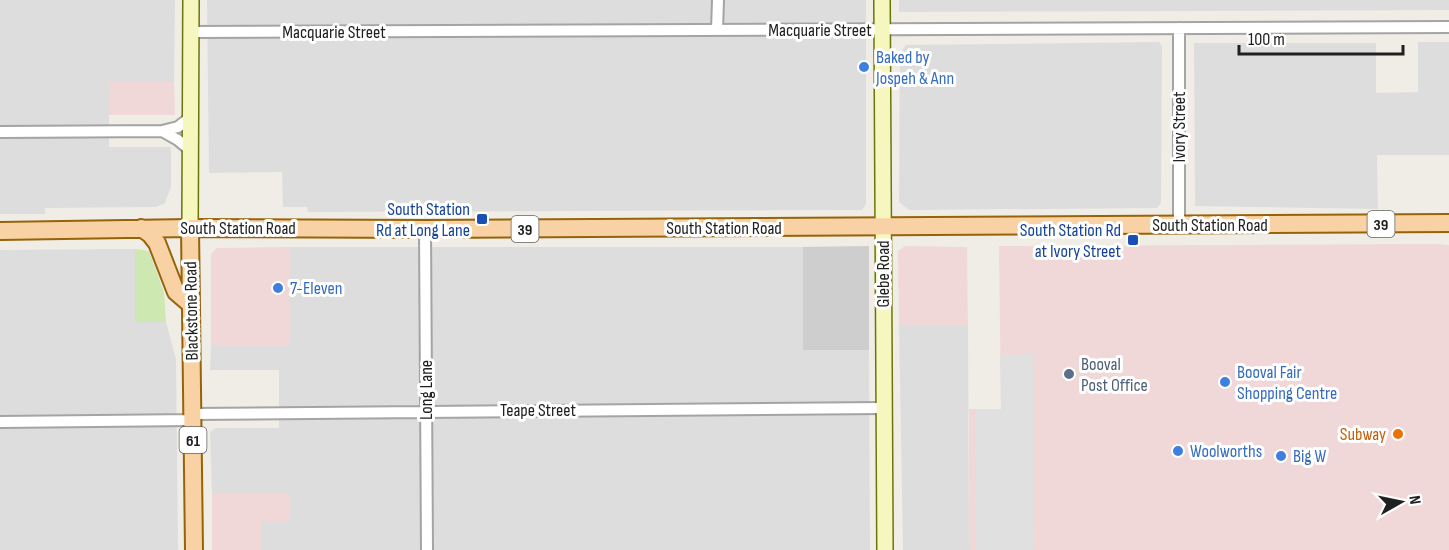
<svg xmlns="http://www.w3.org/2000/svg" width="1449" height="550" font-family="'Sofia Sans Condensed',sans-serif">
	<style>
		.residential { fill: #dedddd }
		.commercial { fill: #f0d8d8 }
		.religious { fill: #cecece }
		.grass { fill: #cde8b0 }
		.parking { fill: #e0e0e0 }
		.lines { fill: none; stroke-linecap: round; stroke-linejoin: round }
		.street-casing { stroke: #a4a4a4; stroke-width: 14 }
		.secondary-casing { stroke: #6b750a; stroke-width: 18 }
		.primary-casing { stroke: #966307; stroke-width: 20 }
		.street { stroke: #fff; stroke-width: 10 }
		.secondary { stroke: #f5f7bf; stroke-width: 15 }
		.primary { stroke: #f8d2a5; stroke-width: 16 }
		.shop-dot { fill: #3f7fe0; stroke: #fff; stroke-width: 2 }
		.transit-dot { fill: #1a4fb4; stroke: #fff; stroke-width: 2 }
		.service-dot { fill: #5c6f8a; stroke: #fff; stroke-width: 2 }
		.food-dot { fill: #e8710a; stroke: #fff; stroke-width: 2 }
		.labels { text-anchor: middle; stroke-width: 6; stroke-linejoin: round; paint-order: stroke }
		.shield { fill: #fff; stroke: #636363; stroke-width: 1.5 }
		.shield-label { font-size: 16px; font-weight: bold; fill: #202020 }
		.street-label { font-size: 18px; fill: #202020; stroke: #fff }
		.shop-label { font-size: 18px; fill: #366cbe; stroke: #fff; text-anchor: start }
		.transit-label { font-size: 18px; fill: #164399; stroke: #fff; text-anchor: end }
		.service-label { font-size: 18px; fill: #4e5e75; stroke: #fff; text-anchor: start }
		.food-label { font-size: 18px; fill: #c56008; stroke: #fff; text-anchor: end }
	</style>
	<rect width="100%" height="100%" fill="#f0ede7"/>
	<!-- residential -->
	<path class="residential" d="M0,0H175L174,82L109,83V147H170L171,149V187L165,203L156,207L45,208V214H0Z
		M207,0H866V204L862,210L308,212L307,207H283L282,172L209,173Z
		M899,0H1449V10L899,12Z
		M1159,42L1162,46L1161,203L1157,208L909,210L899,202L900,53L906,45Z
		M1418,42H1449V155H1377L1378,209L1195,206L1194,43H1376V93L1418,92Z
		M290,247H803V350H869L870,550H262V521L289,494H212L210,432L216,428H279V370H210L211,346L290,345Z
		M135,249V322H166L176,359L178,550H0V250Z
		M899,326H968L969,550H903Z"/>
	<!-- commercial -->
	<path class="commercial" d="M109,82H174L175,115H109Z
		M1437,244L1449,245V550H969V409H1001L999,246Z
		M905,246L967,247L968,326H899L898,251Z
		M290,247V346H211V254L217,248Z
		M212,494H289V521H262V550H212Z"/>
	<!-- religious -->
	<path class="religious" d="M869,246V350H803V247Z"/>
	<!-- grass -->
	<path class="grass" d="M135,249L149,251L150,254L164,292L166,322H135Z"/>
	<!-- parking -->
	<path class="parking" d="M1033,354L1034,550H976V409H1001L1000,355Z"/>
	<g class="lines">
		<defs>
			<path id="street" d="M1179,28V225
				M717,30L718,0
				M191,32L1449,27
				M162,131L178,140L190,150
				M0,132L162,131L178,127L191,117
				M425,229L427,550
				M193,414L883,408
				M0,422L193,420"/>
			<path id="secondary" d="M882,0L885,550
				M190,228L191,0"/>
			<path id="primary" d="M141,228L150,234L157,243L176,292L190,304
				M190,228L194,550
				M0,231L190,228L425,229L1449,223"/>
		</defs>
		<!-- street casing -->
		<use href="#street" class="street-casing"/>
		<!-- secondary casing -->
		<use href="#secondary" class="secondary-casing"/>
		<!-- primary casing -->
		<use href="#primary" class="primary-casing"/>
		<!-- street -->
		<use href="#street" class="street"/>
		<!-- secondary -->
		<use href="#secondary" class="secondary"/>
		<!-- primary -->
		<use href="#primary" class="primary"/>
	</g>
	<!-- markers -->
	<g class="shop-dot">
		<circle cx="864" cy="67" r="6"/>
		<circle cx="278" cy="288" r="6"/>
		<circle cx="1225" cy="382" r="6"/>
		<circle cx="1178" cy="451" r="6"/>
		<circle cx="1281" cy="456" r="6"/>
	</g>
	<g class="transit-dot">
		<rect x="476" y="213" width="12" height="12" rx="3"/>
		<rect x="1127" y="234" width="12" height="12" rx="3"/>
	</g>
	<circle class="service-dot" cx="1069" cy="374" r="6"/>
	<circle class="food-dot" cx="1398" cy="434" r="6"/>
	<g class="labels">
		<!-- shield labels -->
		<g class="shield">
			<rect x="1367.5" y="211" width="27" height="26" rx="4.5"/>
			<rect x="511.5" y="216" width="27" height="26" rx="4.5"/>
			<rect x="179.5" y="427" width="27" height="26" rx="4.5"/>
		</g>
		<g class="shield-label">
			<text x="1381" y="230">39</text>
			<text x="525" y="235">39</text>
			<text x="193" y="446">61</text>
		</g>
		<!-- street labels -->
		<g class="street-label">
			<text x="820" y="36">Macquarie Street</text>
			<text x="334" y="38">Macquarie Street</text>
			<text transform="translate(1179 127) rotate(-90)" y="6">Ivory Street</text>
			<text x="1210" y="231">South Station Road</text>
			<text x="238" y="234">South Station Road</text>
			<text x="724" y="234">South Station Road</text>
			<text transform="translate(883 274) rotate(-90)" y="6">Glebe Road</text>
			<text transform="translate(191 311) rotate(-91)" y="6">Blackstone Road</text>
			<text transform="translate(426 390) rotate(-90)" y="6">Long Lane</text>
			<text x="538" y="416">Teape Street</text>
		</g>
		<!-- shop labels -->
		<g class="shop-label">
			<text x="876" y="63">Baked by<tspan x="876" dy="21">Jospeh &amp; Ann</tspan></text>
			<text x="290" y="294">7-Eleven</text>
			<text x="1237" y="378">Booval Fair<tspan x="1237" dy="21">Shopping Centre</tspan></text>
			<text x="1190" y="457">Woolworths</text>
			<text x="1293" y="462">Big W</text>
		</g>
		<!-- transit labels -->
		<g class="transit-label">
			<text x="470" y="215">South Station<tspan x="470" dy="21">Rd at Long Lane</tspan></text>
			<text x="1121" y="236">South Station Rd<tspan x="1121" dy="21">at Ivory Street</tspan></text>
		</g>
		<!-- service labels -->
		<g class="service-label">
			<text x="1081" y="370">Booval<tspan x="1081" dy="21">Post Office</tspan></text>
		</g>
		<!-- food labels -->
		<g class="food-label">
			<text x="1386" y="440">Subway</text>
		</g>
	</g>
	<!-- north arrow -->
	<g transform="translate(1401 502) rotate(81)" stroke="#ffffff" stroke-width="4.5" paint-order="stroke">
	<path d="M0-4.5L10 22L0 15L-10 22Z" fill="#202020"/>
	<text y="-9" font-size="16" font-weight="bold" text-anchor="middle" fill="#202020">N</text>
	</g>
	<!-- scale -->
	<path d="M1239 45v9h164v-9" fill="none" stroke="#202020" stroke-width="3"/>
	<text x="1248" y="45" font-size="18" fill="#202020" stroke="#ffffff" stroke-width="4.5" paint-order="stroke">100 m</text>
</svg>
